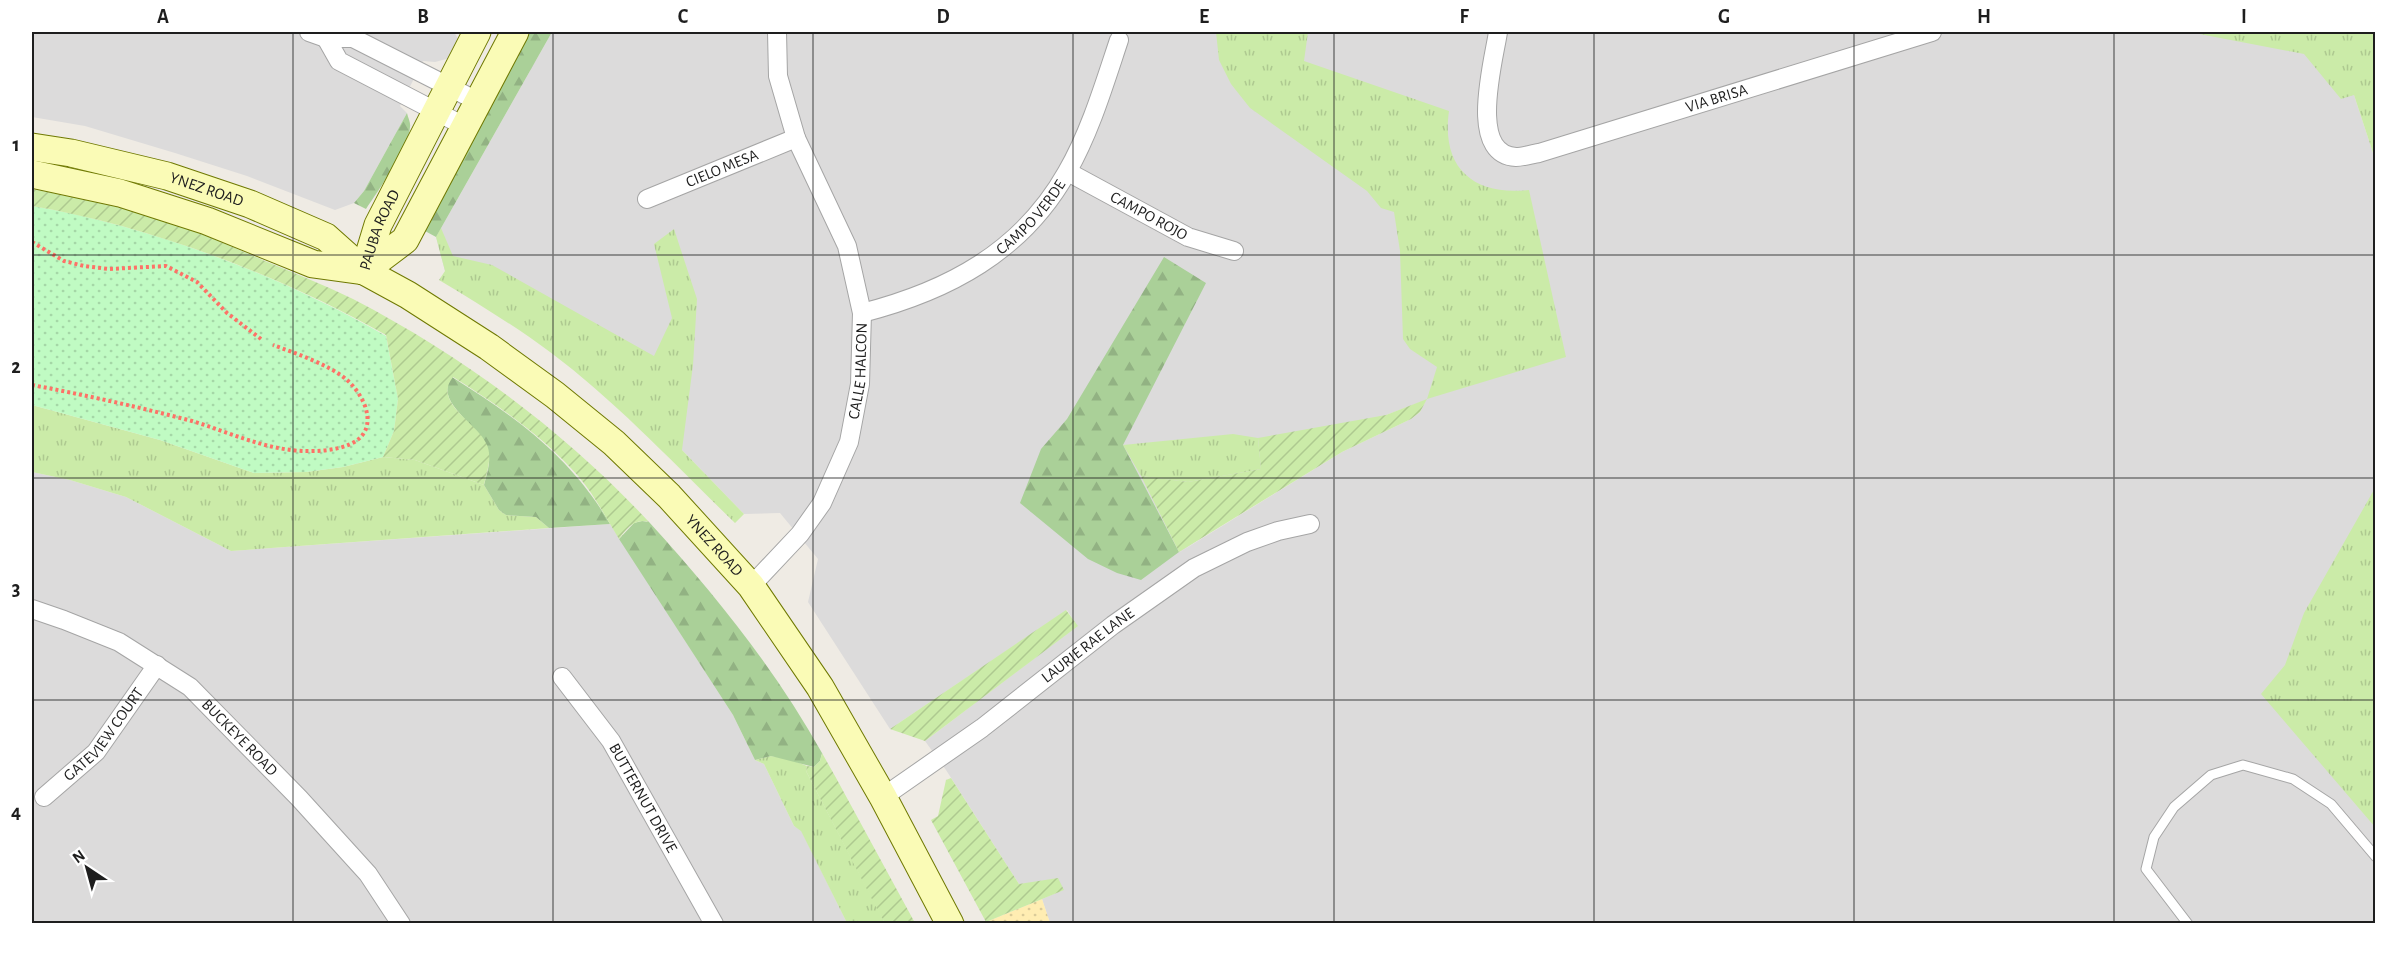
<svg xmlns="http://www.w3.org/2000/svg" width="2407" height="955" font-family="'Alegreya Sans',sans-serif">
<defs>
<pattern id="grass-tufts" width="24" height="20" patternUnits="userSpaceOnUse" patternTransform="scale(1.5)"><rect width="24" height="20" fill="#cbeba8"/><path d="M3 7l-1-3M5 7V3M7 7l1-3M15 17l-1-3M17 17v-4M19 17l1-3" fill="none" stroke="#aec990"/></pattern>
<pattern id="forest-firs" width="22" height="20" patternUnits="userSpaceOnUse" patternTransform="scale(1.5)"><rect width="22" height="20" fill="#aad098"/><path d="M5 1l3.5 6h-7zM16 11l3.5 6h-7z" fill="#92b283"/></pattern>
<pattern id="sand-dots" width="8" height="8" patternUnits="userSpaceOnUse" patternTransform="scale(1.5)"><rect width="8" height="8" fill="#ffedb2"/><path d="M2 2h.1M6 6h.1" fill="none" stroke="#dacb99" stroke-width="1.8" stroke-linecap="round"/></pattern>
<pattern id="park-dots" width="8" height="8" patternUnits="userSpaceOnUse" patternTransform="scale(1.5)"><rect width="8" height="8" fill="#c0fbc3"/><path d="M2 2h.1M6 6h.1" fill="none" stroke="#a5d7a7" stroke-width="1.8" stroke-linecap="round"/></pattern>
<pattern id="garden-furrows" width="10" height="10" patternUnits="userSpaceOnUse" patternTransform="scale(1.5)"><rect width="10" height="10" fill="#cbeba8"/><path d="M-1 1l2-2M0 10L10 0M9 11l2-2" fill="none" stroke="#aec990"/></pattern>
</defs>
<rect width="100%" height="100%" fill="#efebe4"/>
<path fill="#dcdbdb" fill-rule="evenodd" d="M 32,32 L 454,32 L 461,44 L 450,58 L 435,62 L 423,61 L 400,106 L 407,113 L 364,191 L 354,203 L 335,210 L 247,176 L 175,153 L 85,126 L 32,117 Z
M 552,32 L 2323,32 L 2354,95 L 2375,159 L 2375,923 L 1050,923 L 1042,899 L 1063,890 L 1019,884 L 946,770 L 925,741 L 1077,626 L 1067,610 L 890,729 L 808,602 L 818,559 L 780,513 L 744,514 L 682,450 L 445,271 L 436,237 ZM 1426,400 L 1420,412 L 1411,419 L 1342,452 L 1180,552 L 1386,415 Z
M 32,472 L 70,480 L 126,497 L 231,551 L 610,524 L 733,715 L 755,760 L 764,764 L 794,826 L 801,830 L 847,923 L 32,923 Z"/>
<path fill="url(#grass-tufts)" d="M 1216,32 L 1308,32 L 1304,61 L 1449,111 C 1441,168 1473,196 1529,190 L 1566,357 L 1427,399 L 1437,367 L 1410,349 L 1403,339 L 1400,251 L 1394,212 L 1381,208 L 1367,191 L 1250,108 L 1231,84 L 1219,60 Z
M 2189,32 L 2375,32 L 2375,159 L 2354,95 L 2341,99 L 2304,54 Z
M 441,228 L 453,256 L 492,265 L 654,356 L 672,318 L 654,244 L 674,229 L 697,299 L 693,365 L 682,450 L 744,514 L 735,523 C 675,465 618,403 550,352 C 515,326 477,303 439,280 L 445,271 L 436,237 Z
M 32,405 L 160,440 L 254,473 L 306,472 L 343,467 L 383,457 L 415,460 L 484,485 L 499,510 L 506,515 L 536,517 L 549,528 L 231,551 L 126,497 L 70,480 L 32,472 Z
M 1233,434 L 1258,438 L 1261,469 L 1188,482 L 1141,476 L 1123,445 Z
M 2375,488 L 2376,827 L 2375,827 L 2261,694 L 2285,665 L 2304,613 Z
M 771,756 L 789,759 L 807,766 L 806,771 L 885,923 L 847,923 L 801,831 L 794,826 L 764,764 L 755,760 Z"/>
<path fill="url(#forest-firs)" d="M 529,32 L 552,32 L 436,237 L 425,231 Z
M 407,113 C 408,118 411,123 410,127 C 409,147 378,191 366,209 L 354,203 L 364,191 Z
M 1164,257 L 1206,283 L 1123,445 L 1179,552 L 1141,580 L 1117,573 L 1088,559 L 1020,503 L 1041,449 L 1067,419 Z
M 452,377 C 517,418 571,457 610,524 L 549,528 L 536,517 L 506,515 L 499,510 L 484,485 C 486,477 490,465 489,457 C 487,427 431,404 452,377 Z
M 642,521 L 649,522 C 714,593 775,669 822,753 L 820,761 L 814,767 L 771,756 L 755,760 L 733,715 L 619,539 L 634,523 Z"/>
<path fill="url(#sand-dots)" d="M 1042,899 L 1050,923 L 986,922 Z"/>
<path fill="url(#park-dots)" d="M 32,206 C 150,226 282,276 386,336 L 398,399 L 394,431 L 383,457 L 343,467 L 306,472 L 254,473 L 160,440 L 32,405 Z"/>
<path fill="url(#garden-furrows)" d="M 32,189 C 76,198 121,206 164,220 C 199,232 232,247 265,261 C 294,273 324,285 353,299 C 463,356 565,432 649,522 C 635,518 627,528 619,539 C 606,518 595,496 579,477 C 544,437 498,405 453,377 C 432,402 477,423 486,443 C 493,456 487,471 484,485 L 415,460 L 383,457 L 394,431 L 398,399 L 386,335 C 282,276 150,226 32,206 Z
M 1427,399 L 1420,412 L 1411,419 L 1342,452 L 1179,552 L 1141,476 L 1188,482 L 1261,469 L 1258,438 L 1386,415 Z
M 1066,610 L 1078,626 L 925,741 L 890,729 Z
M 822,753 L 835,776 L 915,923 L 885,923 L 878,911 L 806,771 L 807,766 L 814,767 L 820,761 Z
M 951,778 L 1019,884 L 1058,878 L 1064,890 L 986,922 L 931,820 L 938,816 L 946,780 Z"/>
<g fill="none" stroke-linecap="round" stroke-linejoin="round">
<defs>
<path id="lane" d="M 2188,924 L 2146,869 L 2154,837 L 2174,807 L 2211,775 L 2243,765 L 2293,779 L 2331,804 L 2376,857"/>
<g id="street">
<path d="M 309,32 L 326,38 L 353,38 L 477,101"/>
<path id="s1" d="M 1498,32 C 1494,60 1467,155 1516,157 C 1523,157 1532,154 1539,153 L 1932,32"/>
<path d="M 326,38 L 339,61 L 464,126"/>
<path id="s2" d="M 1068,172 L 1188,237 L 1234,251"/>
<path id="s3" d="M 647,199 L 796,138"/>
<path id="s4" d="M 862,313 C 948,291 1022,252 1067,172 C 1090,132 1104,85 1119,40"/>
<path id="s5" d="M 751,586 L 800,534 L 822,503 L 849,442 L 860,384 L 862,313 L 847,246 L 796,138 L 778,76 L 777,32"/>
<path id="s6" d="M 32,609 L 64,620 L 119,642 L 190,687 L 299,798 L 368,874 L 401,924"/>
<path id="s7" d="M 562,677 L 611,741 L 714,924"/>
<path id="s8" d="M 44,797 L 96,752 L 157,665"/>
<path id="s9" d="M 883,797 L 982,728 L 1113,625 L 1194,568 L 1247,542 L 1278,531 L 1310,524"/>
</g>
<g id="secondary">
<path id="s10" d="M 32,147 L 71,153 L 167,176 L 250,204 L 326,237 L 364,271 L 408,295 L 489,347 L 555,395 L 614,443 L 669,496 L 751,586 L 820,687 L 883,797 L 950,924"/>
<path d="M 32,174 L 120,193 L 207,221 L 313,264 L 364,271"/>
<path d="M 364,271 L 405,240 L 515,32"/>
<path id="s11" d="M 364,271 L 378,225 L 477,32"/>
</g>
</defs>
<use href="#lane" stroke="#a5a5a5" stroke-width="11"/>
<use href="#street" stroke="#a5a5a5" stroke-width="20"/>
<use href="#secondary" stroke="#6f7902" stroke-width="29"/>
<path stroke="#fd7267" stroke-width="4" stroke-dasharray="3 3" stroke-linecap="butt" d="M 32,242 L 64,261 L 84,266 L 109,269 L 166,266 L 197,282 L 227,313 L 261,339
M 32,385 C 85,395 139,407 192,421 C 229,432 263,449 302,451 C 332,452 379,447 365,406 C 361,396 355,387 347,380 C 330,365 295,353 273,345"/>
<use href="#lane" stroke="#fff" stroke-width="9"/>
<use href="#street" stroke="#fff" stroke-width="18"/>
<use href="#secondary" stroke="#fafbb6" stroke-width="27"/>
</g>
<path fill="none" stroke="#1e1e1e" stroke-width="1.5" stroke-opacity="0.55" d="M 293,32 L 293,924M 553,32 L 553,924M 813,32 L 813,924M 1073,32 L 1073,924M 1334,32 L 1334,924M 1594,32 L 1594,924M 1854,32 L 1854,924M 2114,32 L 2114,924M 32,255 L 2376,255M 32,478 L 2376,478M 32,700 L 2376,700"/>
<g text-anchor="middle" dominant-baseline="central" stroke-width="5" stroke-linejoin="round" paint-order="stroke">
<g font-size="16" fill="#1e1e1e" stroke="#fff">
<text stroke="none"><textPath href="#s1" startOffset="350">VIA BRISA</textPath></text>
<text stroke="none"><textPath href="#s3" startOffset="81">CIELO MESA</textPath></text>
<text stroke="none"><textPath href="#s10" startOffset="180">YNEZ ROAD</textPath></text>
<text stroke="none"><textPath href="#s4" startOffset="198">CAMPO VERDE</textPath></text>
<text stroke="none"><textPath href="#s2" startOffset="92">CAMPO ROJO</textPath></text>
<text stroke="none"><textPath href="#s11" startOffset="44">PAUBA ROAD</textPath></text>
<text stroke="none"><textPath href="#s5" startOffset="248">CALLE HALCON</textPath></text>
<text stroke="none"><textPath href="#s10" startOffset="807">YNEZ ROAD</textPath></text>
<text stroke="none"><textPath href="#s9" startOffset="255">LAURIE RAE LANE</textPath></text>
<text stroke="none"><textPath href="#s8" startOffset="87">GATEVIEW COURT</textPath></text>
<text stroke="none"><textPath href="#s6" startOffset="248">BUCKEYE ROAD</textPath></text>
<text stroke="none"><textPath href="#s7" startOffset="146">BUTTERNUT DRIVE</textPath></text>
</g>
</g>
<rect width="2407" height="955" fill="none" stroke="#ffffff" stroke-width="66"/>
<g transform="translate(87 868) rotate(324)" stroke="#ffffff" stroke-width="4.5" paint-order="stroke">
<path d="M0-4.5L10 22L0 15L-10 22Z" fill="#1e1e1e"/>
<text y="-9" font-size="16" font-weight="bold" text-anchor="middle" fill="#1e1e1e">N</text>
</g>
<rect x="33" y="33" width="2341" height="889" fill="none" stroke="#1e1e1e" stroke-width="2"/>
<g font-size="20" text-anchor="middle" font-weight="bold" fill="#1e1e1e">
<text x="163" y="23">A</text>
<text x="423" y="23">B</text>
<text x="683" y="23">C</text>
<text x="943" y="23">D</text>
<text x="1204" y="23">E</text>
<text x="1464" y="23">F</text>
<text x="1724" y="23">G</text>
<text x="1984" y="23">H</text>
<text x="2244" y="23">I</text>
<text x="16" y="151">1</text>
<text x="16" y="373">2</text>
<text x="16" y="595">3</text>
<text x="16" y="818">4</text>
</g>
</svg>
